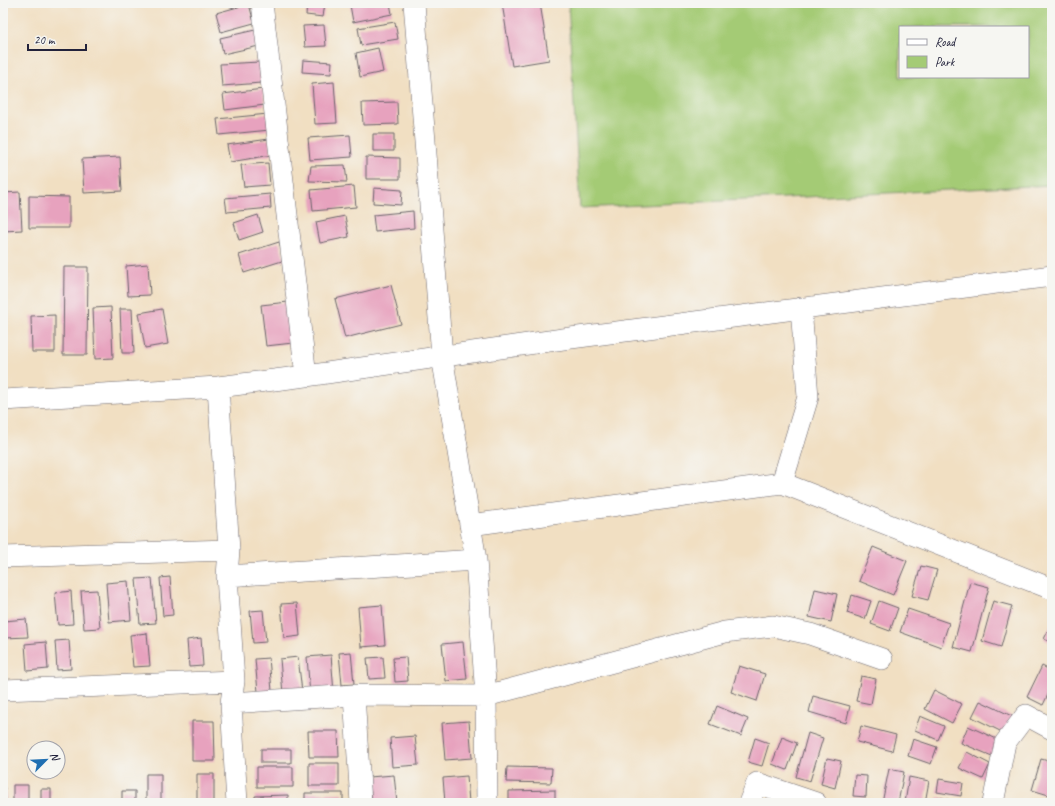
<svg xmlns="http://www.w3.org/2000/svg" width="1055" height="806" font-family="Caveat,sans-serif">
<rect width="100%" height="100%" fill="#f6f6f2"/>
<filter id="ink" filterUnits="userSpaceOnUse"><feTurbulence type="fractalNoise" baseFrequency=".025" numOctaves="2"/><feDisplacementMap in="SourceGraphic" scale="8" xChannelSelector="R" yChannelSelector="G"/><feConvolveMatrix kernelMatrix="1 2 1 2 8 2 1 2 1" color-interpolation-filters="sRGB"/></filter>
<filter id="wash" filterUnits="userSpaceOnUse"><feTurbulence type="fractalNoise" baseFrequency=".012" numOctaves="4" result="noise"/><feDisplacementMap in="SourceGraphic" scale="16" xChannelSelector="R" yChannelSelector="G"/><feGaussianBlur stdDeviation="0.9" result="paint"/><feColorMatrix in="noise" values="0 0 0 0 0 0 0 0 0 0 0 0 0 0 0 0 0 1.4 0 .05"/><feComposite in="paint" operator="in"/></filter>
<g filter="url(#wash)">
<rect width="100%" height="100%" fill="#f1dfc2"/>
<path fill="#a4cb75" stroke="#637658" fill-rule="evenodd" d="M 568,3 L 1052,3 L 1052,185 L 580,208 ZM 900,27 L 1028,27 L 1028,77 L 900,77 Z"/>
<g id="blocks">
<path fill="#e7a2be" d="M 307,3 L 325,3 L 323,17 L 306,15 Z
M 362,3 L 390,3 L 392,14 L 353,22 L 350,5 Z
M 502,3 L 540,3 L 549,60 L 512,66 Z
M 249,4 L 254,23 L 221,32 L 216,13 Z
M 395,22 L 398,39 L 361,45 L 358,28 Z
M 324,25 L 326,46 L 305,47 L 303,26 Z
M 255,30 L 259,46 L 223,54 L 220,38 Z
M 378,48 L 383,72 L 360,77 L 356,53 Z
M 303,60 L 332,62 L 331,74 L 302,72 Z
M 260,62 L 261,83 L 222,86 L 220,64 Z
M 334,82 L 337,123 L 315,124 L 312,84 Z
M 263,89 L 265,105 L 225,110 L 223,94 Z
M 397,102 L 398,124 L 363,125 L 362,103 Z
M 268,114 L 270,130 L 219,135 L 217,119 Z
M 373,134 L 394,134 L 394,151 L 373,151 Z
M 350,135 L 352,157 L 310,160 L 308,138 Z
M 269,139 L 272,155 L 230,162 L 227,145 Z
M 120,157 L 122,191 L 84,193 L 82,159 Z
M 366,157 L 400,158 L 400,179 L 366,179 Z
M 268,163 L 270,185 L 244,187 L 241,165 Z
M 345,165 L 347,182 L 309,181 L 311,166 Z
M 354,186 L 356,207 L 313,211 L 311,190 Z
M 374,188 L 402,190 L 401,205 L 373,203 Z
M 20,192 L 22,230 L 3,231 L 3,193 Z
M 270,194 L 271,208 L 227,212 L 225,198 Z
M 29,196 L 69,197 L 69,228 L 29,228 Z
M 413,211 L 414,228 L 375,232 L 373,215 Z
M 258,215 L 263,232 L 239,240 L 234,223 Z
M 345,216 L 349,237 L 320,243 L 316,222 Z
M 279,242 L 285,260 L 244,273 L 239,255 Z
M 148,264 L 150,295 L 128,296 L 126,266 Z
M 64,267 L 88,267 L 87,355 L 63,355 Z
M 391,285 L 401,324 L 345,338 L 335,299 Z
M 288,302 L 293,343 L 266,346 L 261,305 Z
M 111,307 L 113,358 L 95,359 L 93,308 Z
M 120,309 L 132,309 L 134,353 L 122,353 Z
M 162,309 L 168,344 L 145,348 L 139,313 Z
M 55,315 L 55,352 L 32,352 L 31,316 Z
M 873,547 L 907,561 L 893,595 L 859,581 Z
M 921,566 L 937,570 L 928,600 L 912,596 Z
M 170,577 L 173,615 L 163,616 L 160,578 Z
M 152,578 L 156,623 L 140,624 L 136,579 Z
M 128,581 L 131,620 L 109,622 L 106,583 Z
M 970,582 L 989,587 L 972,652 L 953,647 Z
M 815,589 L 837,594 L 831,622 L 809,617 Z
M 97,590 L 100,628 L 84,629 L 81,591 Z
M 71,591 L 73,624 L 58,625 L 55,593 Z
M 852,595 L 871,601 L 865,619 L 847,613 Z
M 879,601 L 898,608 L 890,631 L 871,624 Z
M 993,601 L 1012,606 L 1001,647 L 982,641 Z
M 297,603 L 300,636 L 284,638 L 281,604 Z
M 382,605 L 385,645 L 361,647 L 358,607 Z
M 908,609 L 949,623 L 941,647 L 900,632 Z
M 263,610 L 266,642 L 253,643 L 250,611 Z
M 26,619 L 28,637 L 5,638 L 4,621 Z
M 1052,623 L 1052,643 L 1044,639 Z
M 147,633 L 150,666 L 133,667 L 130,635 Z
M 201,638 L 203,666 L 189,667 L 187,640 Z
M 69,640 L 71,669 L 57,670 L 55,641 Z
M 46,642 L 48,669 L 27,671 L 25,644 Z
M 463,642 L 467,679 L 446,681 L 442,644 Z
M 351,652 L 354,684 L 342,685 L 339,653 Z
M 331,655 L 334,693 L 310,695 L 307,657 Z
M 298,657 L 302,692 L 283,694 L 280,659 Z
M 383,657 L 385,678 L 369,679 L 367,658 Z
M 406,657 L 408,681 L 395,682 L 393,658 Z
M 269,658 L 272,691 L 258,692 L 255,659 Z
M 739,666 L 765,674 L 757,701 L 731,692 Z
M 1042,666 L 1052,671 L 1052,686 L 1043,705 L 1027,697 Z
M 861,676 L 876,679 L 871,704 L 856,701 Z
M 934,690 L 962,704 L 952,723 L 925,709 Z
M 813,696 L 850,706 L 846,723 L 809,712 Z
M 980,701 L 1014,717 L 1006,734 L 972,717 Z
M 717,706 L 748,719 L 741,736 L 710,724 Z
M 920,716 L 944,726 L 938,740 L 915,730 Z
M 192,721 L 214,721 L 215,761 L 192,761 Z
M 469,721 L 472,758 L 445,760 L 442,723 Z
M 861,726 L 896,735 L 892,751 L 857,742 Z
M 968,726 L 999,740 L 992,756 L 961,743 Z
M 308,731 L 338,731 L 339,757 L 309,757 Z
M 808,733 L 823,738 L 810,781 L 796,777 Z
M 415,736 L 418,765 L 392,767 L 390,738 Z
M 782,737 L 797,743 L 787,770 L 772,764 Z
M 755,738 L 769,743 L 762,766 L 748,762 Z
M 913,739 L 937,747 L 931,764 L 908,756 Z
M 261,749 L 291,749 L 291,763 L 261,763 Z
M 967,752 L 990,764 L 983,779 L 959,768 Z
M 827,758 L 841,761 L 835,788 L 821,784 Z
M 1041,759 L 1052,762 L 1052,796 L 1032,790 Z
M 309,763 L 339,763 L 339,786 L 309,786 Z
M 257,767 L 293,767 L 293,787 L 257,787 Z
M 507,767 L 552,768 L 551,783 L 506,782 Z
M 889,769 L 904,772 L 898,803 L 882,803 Z
M 146,774 L 161,774 L 161,803 L 146,803 Z
M 197,774 L 214,774 L 214,803 L 197,803 Z
M 394,775 L 397,803 L 372,803 L 369,777 Z
M 855,775 L 867,776 L 866,797 L 853,796 Z
M 467,776 L 469,803 L 445,803 L 443,778 Z
M 909,777 L 929,781 L 925,803 L 905,803 Z
M 939,779 L 963,783 L 961,796 L 937,792 Z
M 13,785 L 28,785 L 28,803 L 13,803 Z
M 3,788 L 5,788 L 6,803 L 3,803 Z
M 41,789 L 51,789 L 51,803 L 41,803 Z
M 555,790 L 555,803 L 509,803 L 509,791 Z
M 122,791 L 135,791 L 135,803 L 122,803 Z
M 305,793 L 343,793 L 343,803 L 305,803 Z
M 288,795 L 288,803 L 255,803 L 255,796 Z
M 938,797 L 951,800 L 950,803 L 936,803 Z"/>
</g>
</g>
<g filter="url(#ink)">
<use href="#blocks" fill-opacity="0" stroke="#6a646a" stroke-width="1"/>
<g fill="none" stroke-linecap="round" stroke-linejoin="round">
<defs>
<path id="minor" d="M 262,3 L 306,376
M 414,3 L 442,356 L 476,560 L 486,696 L 487,803
M 3,400 L 218,387 L 306,376 L 563,339 L 1052,276
M 782,483 L 808,397 L 801,308
M 470,525 L 782,483 L 1052,589
M 229,550 L 227,576 L 234,681 L 231,703 L 237,803
M 3,557 L 229,550 L 218,387
M 227,576 L 476,560
M 3,690 L 234,681
M 354,695 L 361,803
M 231,703 L 354,695 L 486,696 L 725,632 L 773,626 L 810,634 L 882,659
M 749,803 L 757,783 L 816,803
M 993,803 L 1005,743 L 1026,715 L 1052,729"/>
</defs>
<use href="#minor" stroke="#6a646a" stroke-width="22"/>
<use href="#minor" stroke="#fff" stroke-width="21"/>
</g>
</g>
<rect width="1055" height="806" fill="none" stroke="#f6f6f2" stroke-width="16"/>
<rect x="899" y="26" width="130" height="52" fill="#f6f6f2" stroke="#a1a1a9"/>
<rect x="907" y="39" width="20" height="6" fill="#ffffff" stroke="#a1a1a9"/>
<text x="935" y="46" font-size="12" fill="#22223b">Road</text>
<rect x="907" y="56" width="20" height="12" fill="#a4cb75" stroke="#a1a1a9"/>
<text x="935" y="66" font-size="12" fill="#22223b">Park</text>
<g transform="translate(46 760) rotate(66)"><circle r="19" fill="#f6f6f2" stroke="#a1a1a9"/>
<path d="M0-3L7 15L0 10L-7 15Z" fill="#1f6fb2"/>
<text y="-6" font-size="11" font-weight="bold" text-anchor="middle" fill="#22223b">N</text>
</g>
<path d="M28 44v6h58v-6" fill="none" stroke="#22223b" stroke-width="2"/>
<text x="34" y="44" font-size="12" fill="#22223b" stroke="#f6f6f2" stroke-width="3" paint-order="stroke">20 m</text>
</svg>
